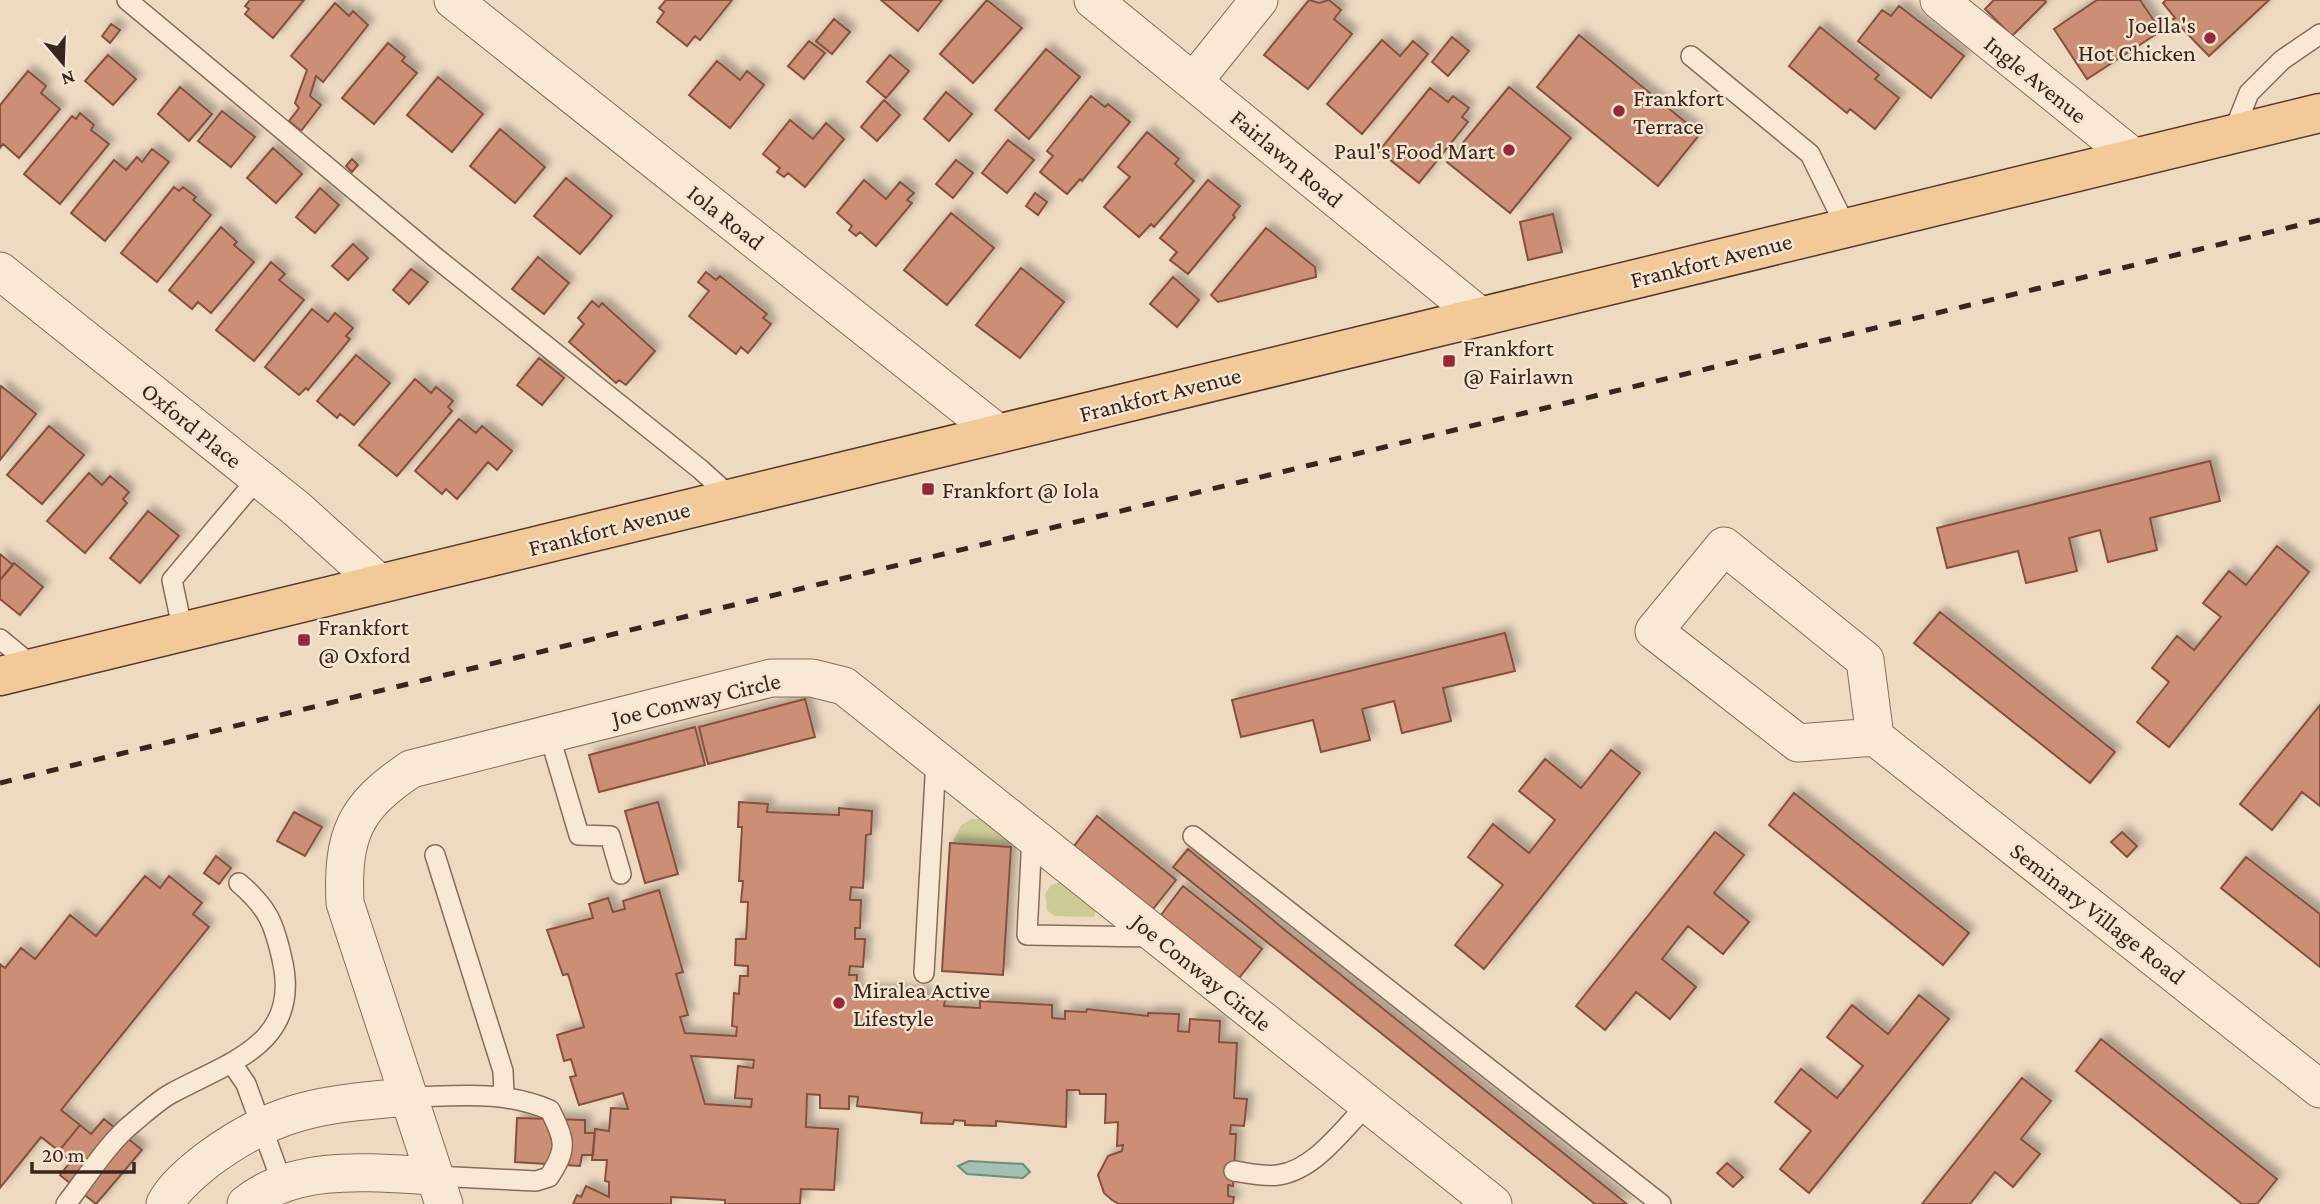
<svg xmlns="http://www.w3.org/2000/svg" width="2320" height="1204" font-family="'Crimson Pro',serif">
<defs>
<filter id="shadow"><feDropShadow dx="6" dy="-6" stdDeviation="3.5" flood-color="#0004"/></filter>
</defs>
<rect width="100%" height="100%" fill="#eedac1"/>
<path fill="#cccb95" d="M 972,819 L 985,819 L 1010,841 L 1011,847 L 952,843 L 961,825 Z
M 1060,882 L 1096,908 L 1094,917 L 1054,916 L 1047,910 L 1045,894 L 1051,885 Z"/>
<path fill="#a4c0b4" stroke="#6b8e80" stroke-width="2" d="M 969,1161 L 1023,1164 L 1030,1172 L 1023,1178 L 967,1174 L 958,1166 Z"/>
<path fill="#cd8e76" stroke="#87503e" stroke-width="2" fill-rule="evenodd" filter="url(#shadow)" d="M 250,0 L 304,0 L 273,38 L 245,14 L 249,9 L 245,6 Z
M 666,0 L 732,0 L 700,40 L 695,36 L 687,46 L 657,22 L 664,12 L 659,8 Z
M 881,0 L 942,0 L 918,31 Z
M 987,0 L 1022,28 L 973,83 L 940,54 Z
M 1309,0 L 1319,3 L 1329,0 L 1341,10 L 1334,19 L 1352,34 L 1308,89 L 1264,55 Z
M 1994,0 L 2044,0 L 2046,2 L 2012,36 L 1985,9 Z
M 2097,0 L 2140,0 L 2161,31 L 2087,79 L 2054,29 Z
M 2166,0 L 2269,0 L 2209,56 L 2173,19 L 2175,18 L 2163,3 Z
M 335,3 L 349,16 L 353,11 L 368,25 L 323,82 L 316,76 L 310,96 L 321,105 L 301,131 L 289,121 L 299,108 L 295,103 L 307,70 L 291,56 Z
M 1899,6 L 1964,56 L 1931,98 L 1858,41 L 1882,10 L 1891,16 Z
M 834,19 L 850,32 L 832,54 L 816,41 Z
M 111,24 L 120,30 L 110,43 L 102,36 Z
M 1820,27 L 1879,75 L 1875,79 L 1899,98 L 1875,129 L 1850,109 L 1847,113 L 1789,66 Z
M 1579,35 L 1700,134 L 1658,186 L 1537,87 Z
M 1452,37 L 1469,51 L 1448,76 L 1432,62 Z
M 1382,40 L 1400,56 L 1413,41 L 1428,54 L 1362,134 L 1327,104 Z
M 809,41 L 825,53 L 804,79 L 788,66 Z
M 388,43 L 405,57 L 402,61 L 417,73 L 374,124 L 342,98 Z
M 1046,49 L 1080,77 L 1029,139 L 995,110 Z
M 108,55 L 136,79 L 113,105 L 85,81 Z
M 890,55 L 909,71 L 886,98 L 867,82 Z
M 717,61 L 740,80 L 747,71 L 764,85 L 730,128 L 689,95 Z
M 28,71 L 46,86 L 41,93 L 60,109 L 19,158 L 3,144 L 0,148 L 0,105 Z
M 438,77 L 483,114 L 452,152 L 407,115 Z
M 180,87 L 212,114 L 189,141 L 158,114 Z
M 1509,87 L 1571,138 L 1510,213 L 1447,162 Z
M 1430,88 L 1448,102 L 1453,96 L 1469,108 L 1462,117 L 1468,122 L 1419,183 L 1379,151 Z
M 946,92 L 972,114 L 949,141 L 924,119 Z
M 1091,96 L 1105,107 L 1108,104 L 1130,122 L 1082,181 L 1080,179 L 1067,194 L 1040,172 L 1053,156 L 1047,151 Z
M 884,100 L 900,115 L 877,141 L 861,127 Z
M 222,111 L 255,137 L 231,167 L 198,141 Z
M 80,113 L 94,125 L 91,130 L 109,144 L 60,204 L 24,174 L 72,116 L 76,119 Z
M 790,120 L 813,139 L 826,123 L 844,139 L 805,187 L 788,173 L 784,177 L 777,172 L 780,168 L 763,154 Z
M 500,129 L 545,167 L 515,203 L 470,166 Z
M 1147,132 L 1179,159 L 1175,164 L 1194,181 L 1154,227 L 1151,224 L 1139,237 L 1104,207 L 1130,177 L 1118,167 Z
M 1008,140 L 1034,160 L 1007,193 L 982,173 Z
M 273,148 L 302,174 L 276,203 L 247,178 Z
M 152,149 L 169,162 L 105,241 L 71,213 L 114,160 L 126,170 L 137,157 L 142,162 Z
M 352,159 L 358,165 L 352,172 L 346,166 Z
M 956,160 L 973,173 L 953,198 L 936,184 Z
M 566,178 L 612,216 L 580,254 L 534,216 Z
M 864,180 L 886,199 L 900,182 L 914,193 L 907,200 L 912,203 L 876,246 L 860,232 L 856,236 L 849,230 L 852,226 L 837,213 Z
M 1208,180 L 1240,206 L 1233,215 L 1235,217 L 1188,274 L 1170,260 L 1177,252 L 1160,238 Z
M 174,187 L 179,191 L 183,187 L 196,197 L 193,200 L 211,215 L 157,282 L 121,253 Z
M 320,188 L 339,205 L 315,233 L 296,217 Z
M 1035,193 L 1047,202 L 1038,215 L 1026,206 Z
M 951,213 L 994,248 L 947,305 L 904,270 Z
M 1553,214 L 1562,252 L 1528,260 L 1520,222 Z
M 221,227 L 237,242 L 234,245 L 254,262 L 211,313 L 198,302 L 192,309 L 169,290 Z
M 1266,228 L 1315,267 L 1316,277 L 1218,302 L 1211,295 Z
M 353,244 L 368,258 L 348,280 L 332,266 Z
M 538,257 L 569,283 L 544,314 L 512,289 Z
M 271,262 L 285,274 L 279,280 L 304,300 L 254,361 L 216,330 Z
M 1021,268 L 1064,302 L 1020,358 L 976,325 Z
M 411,269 L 428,282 L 409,304 L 393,290 Z
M 706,272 L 716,280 L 720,276 L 767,314 L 763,318 L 771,324 L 748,353 L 741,347 L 736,354 L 689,316 L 709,291 L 698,282 Z
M 1173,277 L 1199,300 L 1177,327 L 1150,304 Z
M 592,301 L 599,307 L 602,303 L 655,351 L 626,385 L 619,380 L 616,383 L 569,342 L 584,324 L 578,318 Z
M 312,309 L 328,322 L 335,313 L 353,328 L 346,336 L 350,339 L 308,390 L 306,388 L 299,395 L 265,367 Z
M 356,355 L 390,383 L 354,425 L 340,414 L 337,418 L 317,401 Z
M 539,358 L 564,378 L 542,405 L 517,385 Z
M 415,379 L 431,393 L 436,387 L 453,401 L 448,407 L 452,411 L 397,476 L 359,445 Z
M 1,386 L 36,414 L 0,460 L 0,388 Z
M 459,419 L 476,433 L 482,426 L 512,451 L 497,470 L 488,462 L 457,499 L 446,489 L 442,494 L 415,471 Z
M 49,426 L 84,455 L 42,504 L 7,475 Z
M 2210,461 L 2220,501 L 2150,518 L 2157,550 L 2108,562 L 2100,530 L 2069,538 L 2077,571 L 2026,583 L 2018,551 L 1947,568 L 1937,528 Z
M 89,473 L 102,485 L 110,476 L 129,492 L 123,499 L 127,503 L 85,553 L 47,521 Z
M 148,511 L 179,536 L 140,583 L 110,558 Z
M 2277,546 L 2309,572 L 2169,747 L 2137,722 L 2169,682 L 2152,668 L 2177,636 L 2194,650 L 2221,617 L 2203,603 L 2229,571 L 2246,585 Z
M 0,554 L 13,565 L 0,580 Z
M 14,563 L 43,587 L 20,615 L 0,599 L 0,580 Z
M 1940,612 L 2115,752 L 2090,783 L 1914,643 Z
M 1505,633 L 1515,671 L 1443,688 L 1451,721 L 1402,733 L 1394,701 L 1362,709 L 1370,740 L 1321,752 L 1313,720 L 1241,737 L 1232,700 Z
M 805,699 L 815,737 L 708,764 L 699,727 Z
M 2320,705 L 2320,806 L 2302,792 L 2272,830 L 2240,804 Z
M 695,727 L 705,765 L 599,792 L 589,755 Z
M 1611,750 L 1640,773 L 1484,969 L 1455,945 L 1503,885 L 1468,857 L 1493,824 L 1529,853 L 1555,820 L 1519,791 L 1545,759 L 1581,788 Z
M 1794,793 L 1969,933 L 1943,965 L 1769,825 Z
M 658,802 L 678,874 L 645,883 L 625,811 Z
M 739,802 L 768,804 L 767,812 L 839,815 L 839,808 L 872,811 L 871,834 L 866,835 L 863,888 L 851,887 L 850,900 L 861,900 L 860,928 L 855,928 L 855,939 L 865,939 L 863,967 L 850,966 L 849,975 L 857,975 L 856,993 L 869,994 L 869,990 L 925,993 L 925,999 L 945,1000 L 944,1006 L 980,1008 L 980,1001 L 1052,1005 L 1052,1018 L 1065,1019 L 1065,1011 L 1086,1012 L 1087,1009 L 1148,1016 L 1148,1013 L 1179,1014 L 1178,1031 L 1189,1032 L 1190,1019 L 1220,1021 L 1219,1042 L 1237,1043 L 1234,1098 L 1247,1099 L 1244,1126 L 1231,1125 L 1230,1134 L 1236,1134 L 1233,1186 L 1228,1185 L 1228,1196 L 1234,1197 L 1233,1204 L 1119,1204 L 1112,1200 L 1104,1193 L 1098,1175 L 1108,1156 L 1122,1151 L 1123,1145 L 1117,1146 L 1118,1122 L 1105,1123 L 1106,1094 L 1080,1094 L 1079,1090 L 1067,1090 L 1066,1127 L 996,1121 L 996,1126 L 965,1125 L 965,1121 L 954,1120 L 953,1124 L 921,1123 L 922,1113 L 857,1106 L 858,1097 L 849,1096 L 849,1109 L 820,1108 L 820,1095 L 807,1094 L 806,1127 L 838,1129 L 834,1190 L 801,1189 L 800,1204 L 725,1204 L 725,1200 L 671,1197 L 671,1204 L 573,1204 L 577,1195 L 581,1197 L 586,1186 L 609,1197 L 609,1182 L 605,1181 L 607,1160 L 592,1160 L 595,1129 L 609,1131 L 611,1108 L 628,1109 L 623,1093 L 579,1105 L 570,1077 L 576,1076 L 571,1059 L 564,1061 L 557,1035 L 584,1027 L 568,974 L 563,975 L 547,930 L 593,918 L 589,904 L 608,898 L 613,912 L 625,909 L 623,901 L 659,890 L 683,972 L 676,974 L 688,1015 L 680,1017 L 685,1033 L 736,1036 L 737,1027 L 732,1026 L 734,993 L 739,994 L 740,976 L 748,976 L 748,966 L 735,965 L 736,939 L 746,939 L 748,902 L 741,902 L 743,881 L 739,881 L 742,827 L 738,827 ZM 691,1056 L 754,1060 L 753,1068 L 738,1066 L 735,1098 L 752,1099 L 751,1107 L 705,1104 Z
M 294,812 L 322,827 L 305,856 L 277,841 Z
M 1097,816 L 1176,880 L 1153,909 L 1074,846 Z
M 1715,832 L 1744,855 L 1714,893 L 1749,922 L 1723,954 L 1688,926 L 1662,959 L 1696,987 L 1670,1019 L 1636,992 L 1605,1030 L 1576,1006 Z
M 2122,832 L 2137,846 L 2127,857 L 2111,842 Z
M 950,843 L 1011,847 L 1003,975 L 942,971 Z
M 1188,849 L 1286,931 L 1627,1204 L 1595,1204 L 1173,867 Z
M 216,856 L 231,868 L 219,884 L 204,873 Z
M 2246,857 L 2320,914 L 2320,967 L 2221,888 Z
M 145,876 L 160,888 L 169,876 L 202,903 L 193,914 L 209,927 L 61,1110 L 80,1125 L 59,1151 L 41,1137 L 0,1188 L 0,964 L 5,968 L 21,948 L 35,959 L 70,915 L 96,936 Z
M 1183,886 L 1262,949 L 1239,978 L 1161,915 Z
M 1919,995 L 1949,1019 L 1809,1193 L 1780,1169 L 1811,1131 L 1775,1102 L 1801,1069 L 1837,1098 L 1863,1066 L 1827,1037 L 1852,1005 L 1888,1034 Z
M 2101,1039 L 2277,1179 L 2257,1204 L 2242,1204 L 2076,1071 Z
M 2022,1078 L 2051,1101 L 2021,1139 L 2040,1154 L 2013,1187 L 1995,1172 L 1970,1204 L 1922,1204 Z
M 517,1118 L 585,1120 L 585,1133 L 595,1133 L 593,1155 L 582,1155 L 580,1166 L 515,1162 Z
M 104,1119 L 142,1150 L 96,1204 L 60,1175 L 71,1161 L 59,1151 L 80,1125 L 91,1134 Z
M 1727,1163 L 1743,1177 L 1733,1187 L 1717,1173 Z"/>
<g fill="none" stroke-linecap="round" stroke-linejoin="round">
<defs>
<path id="lane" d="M 127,0 L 435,257 L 700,469 L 732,498
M 1691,56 L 1810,154 L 1846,227
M 2233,133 L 2249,93 L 2282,60 L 2320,34
M 183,632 L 172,580 L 258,478
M 0,639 L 35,668
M 549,734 L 579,835 L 610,836 L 621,874
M 1032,836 L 1027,935 L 1154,937
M 1193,836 L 1661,1204
M 435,855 L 503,1071 L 504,1095
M 924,973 L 936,760
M 233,1065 L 246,1084 L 283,1185
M 409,1097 C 459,1096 503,1090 550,1110 C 565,1141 568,1148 549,1177 L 536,1181 L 435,1176
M 1234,1171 C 1248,1173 1264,1177 1278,1175 C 1315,1170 1343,1129 1368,1104
M 66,1204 C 86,1179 109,1141 134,1122 C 146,1112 159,1100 172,1093 C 229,1062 302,1044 282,959 C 274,923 268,908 239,883"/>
<path id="street" d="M 453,0 L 999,434
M 1093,0 L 1480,316
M 1939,0 L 2133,157
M 1194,81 L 1259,0
M 0,271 L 297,509 L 380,584
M 1875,737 L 1865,660 L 1724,546 L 1654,631 L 1798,743 L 1875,737 L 2320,1089
M 165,1204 C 173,1188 191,1173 206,1161 C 276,1108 324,1104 409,1097
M 246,1204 C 297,1163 374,1173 435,1176
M 444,1204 L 345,903 C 342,835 354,807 411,769 L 771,678 L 812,678 L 844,686 L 1493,1204"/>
<path id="primary" d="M 0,676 L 2320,113"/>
</defs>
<use href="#lane" stroke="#876b58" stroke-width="22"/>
<use href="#street" stroke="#876b58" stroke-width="39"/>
<use href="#primary" stroke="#553a2d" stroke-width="41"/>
<use href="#lane" stroke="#f9e9d4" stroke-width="19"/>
<use href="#street" stroke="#f9e9d4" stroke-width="37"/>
<use href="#primary" stroke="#f2c998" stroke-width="38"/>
<path stroke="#37261d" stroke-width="5" stroke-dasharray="12 12" stroke-linecap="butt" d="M 0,783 L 2320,220"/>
</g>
<g fill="#972839" stroke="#f5e5d0" stroke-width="2.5">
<circle cx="2210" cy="38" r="7"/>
<circle cx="1619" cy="111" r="7"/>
<circle cx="1509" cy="150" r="7"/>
<rect x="1442" y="354" width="14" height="14" rx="3.5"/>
<rect x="921" y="482" width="14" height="14" rx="3.5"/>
<rect x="297" y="633" width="14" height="14" rx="3.5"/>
<circle cx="839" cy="1003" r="7"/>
</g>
<g text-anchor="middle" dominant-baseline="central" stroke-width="5" stroke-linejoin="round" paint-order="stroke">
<g font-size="24" fill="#37261d" stroke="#f5e5d0" text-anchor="start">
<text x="2196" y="24" text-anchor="end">Joella's<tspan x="2196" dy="28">Hot Chicken</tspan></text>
<text x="1633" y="97">Frankfort<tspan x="1633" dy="28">Terrace</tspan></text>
<text x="1495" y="150" text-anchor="end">Paul's Food Mart</text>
<text x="1463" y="347">Frankfort<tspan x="1463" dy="28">@ Fairlawn</tspan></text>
<text x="942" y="489">Frankfort @ Iola</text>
<text x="318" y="626">Frankfort<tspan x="318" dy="28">@ Oxford</tspan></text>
<text x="853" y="989">Miralea Active<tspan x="853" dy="28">Lifestyle</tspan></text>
</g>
<g font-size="24" fill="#37261d" stroke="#f5e5d0">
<text transform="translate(2036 79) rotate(39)">Ingle Avenue</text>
<text transform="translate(1287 158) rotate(40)">Fairlawn Road</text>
<text transform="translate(726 217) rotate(38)">Iola Road</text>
<text transform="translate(1711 260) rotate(-14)">Frankfort Avenue</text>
<text transform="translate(1160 394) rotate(-14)">Frankfort Avenue</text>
<text transform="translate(192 425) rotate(39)">Oxford Place</text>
<text transform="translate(609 528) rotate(-14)">Frankfort Avenue</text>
<text transform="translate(696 699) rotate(-13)">Joe Conway Circle</text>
<text transform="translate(2098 913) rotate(38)">Seminary Village Road</text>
<text transform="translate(1202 972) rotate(39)">Joe Conway Circle</text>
</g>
</g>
<g transform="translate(63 63) rotate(161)" stroke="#f5e5d0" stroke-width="5" paint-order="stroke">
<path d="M0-5L12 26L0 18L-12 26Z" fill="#37261d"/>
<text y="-10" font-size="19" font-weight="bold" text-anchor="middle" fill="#37261d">N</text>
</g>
<path d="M32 1162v10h102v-10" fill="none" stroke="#37261d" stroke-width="3.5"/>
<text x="42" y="1162" font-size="21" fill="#37261d" stroke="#f5e5d0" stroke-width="5" paint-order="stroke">20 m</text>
</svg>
